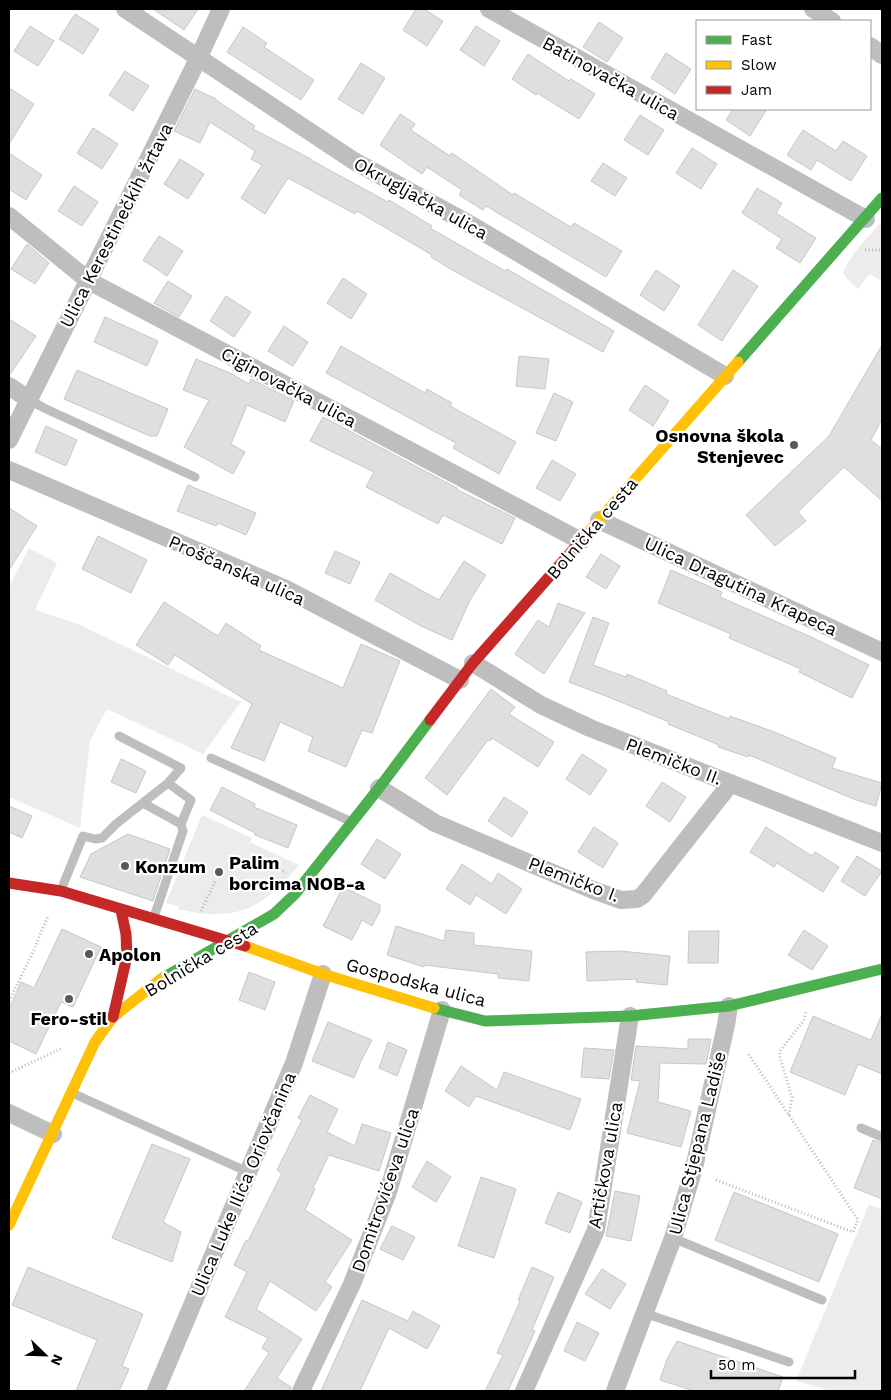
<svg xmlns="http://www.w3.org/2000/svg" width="891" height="1400" font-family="'Work Sans',sans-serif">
<rect width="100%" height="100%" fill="#fff"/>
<path fill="#ececec" d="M 882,221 L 882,281 L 869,274 L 858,289 L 847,279 L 843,273 C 850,253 869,237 882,221 Z
M 29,548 L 57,563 L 35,610 L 78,624 L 241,702 L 203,754 L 107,709 L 90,741 L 80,828 L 9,797 L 9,587 Z
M 202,815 L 252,838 L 250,842 L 299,865 C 263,909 235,923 178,909 L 179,906 L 166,903 Z
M 869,1204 L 882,1210 L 882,1391 L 831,1391 L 796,1381 Z"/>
<path fill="#dfdfdf" stroke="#c7c7c7" d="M 153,9 L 198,9 L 184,30 Z
M 416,9 L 424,9 L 443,21 L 427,46 L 403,30 Z
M 75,14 L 99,29 L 83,54 L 59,39 Z
M 599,22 L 623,38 L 607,62 L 583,47 Z
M 30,26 L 54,41 L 38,66 L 14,51 Z
M 476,26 L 500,41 L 484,66 L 460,50 Z
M 243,27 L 267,43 L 264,47 L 314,80 L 301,100 L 227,52 Z
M 666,53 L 691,69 L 675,94 L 651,78 Z
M 528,54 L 569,81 L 571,79 L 595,94 L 579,119 L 537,93 L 536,95 L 512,79 Z
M 361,63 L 385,78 L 363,114 L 338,99 Z
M 125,71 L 149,86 L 133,111 L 109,95 Z
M 9,88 L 34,104 L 9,144 Z
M 195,89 L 216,99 L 216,100 L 255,126 L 253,129 L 311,159 L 311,160 L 388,202 L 389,200 L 432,226 L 430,228 L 505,271 L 507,269 L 614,331 L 603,352 L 454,271 L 431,257 L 432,255 L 357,211 L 355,214 L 288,178 L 265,214 L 241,198 L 262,165 L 251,159 L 255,151 L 210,122 L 200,143 L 174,131 Z
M 733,109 L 767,109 L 750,136 L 726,120 Z
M 400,114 L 415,124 L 411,130 L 450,156 L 452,153 L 513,195 L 514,193 L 571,227 L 574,223 L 622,251 L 606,277 L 486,206 L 483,210 L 459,195 L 462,190 L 427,167 L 422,174 L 380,145 Z
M 640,115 L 664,130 L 648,155 L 624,140 Z
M 93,128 L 118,144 L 102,169 L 77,153 Z
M 803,130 L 836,151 L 843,141 L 867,156 L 851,181 L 817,160 L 811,170 L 787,155 Z
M 692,148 L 717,164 L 701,189 L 676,173 Z
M 9,153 L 42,175 L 26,200 L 9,189 Z
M 180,159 L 204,174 L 188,199 L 164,184 Z
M 603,163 L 627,178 L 615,196 L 591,181 Z
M 74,186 L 98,202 L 82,226 L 58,211 Z
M 757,188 L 782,203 L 776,213 L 816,238 L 800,263 L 776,248 L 782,239 L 742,213 Z
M 159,236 L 183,251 L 167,276 L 143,260 Z
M 27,244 L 49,263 L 35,284 L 11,269 Z
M 656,270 L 680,286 L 664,311 L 640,295 Z
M 733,270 L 758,286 L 722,341 L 698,325 Z
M 343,278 L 367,294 L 351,319 L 327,303 Z
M 168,281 L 192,296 L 179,317 L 154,303 Z
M 226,296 L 251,312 L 234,337 L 210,321 Z
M 105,317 L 158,341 L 147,366 L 94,342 Z
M 9,319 L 36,336 L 9,376 Z
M 284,326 L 308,342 L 293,366 L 268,351 Z
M 882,345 L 882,419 L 871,440 L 882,449 L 882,501 L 844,467 L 798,512 L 806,521 L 775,546 L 746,515 L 829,436 Z
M 341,346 L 425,393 L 427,389 L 452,403 L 450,406 L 516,442 L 499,474 L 453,448 L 456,443 L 326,373 Z
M 519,356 L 549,359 L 545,389 L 516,386 Z
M 196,359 L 230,373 L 249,384 L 251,379 L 294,401 L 285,422 L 247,405 L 231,444 L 245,452 L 233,474 L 184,447 L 209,400 L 183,390 Z
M 77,370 L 168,409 L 157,436 L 150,436 L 64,399 Z
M 645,385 L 669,401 L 653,426 L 629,410 Z
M 554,393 L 573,402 L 556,441 L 536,433 Z
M 323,417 L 457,488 L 456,489 L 515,518 L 502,544 L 443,515 L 438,524 L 366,487 L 374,472 L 310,441 Z
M 46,426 L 77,440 L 66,466 L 35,452 Z
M 552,460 L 576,474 L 560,501 L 536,488 Z
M 188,485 L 256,513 L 246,535 L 218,523 L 216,526 L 177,511 Z
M 9,508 L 37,526 L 9,570 Z
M 98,536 L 147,560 L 131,593 L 82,569 Z
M 335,551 L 360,562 L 350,584 L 325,573 Z
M 601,554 L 620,566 L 606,589 L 586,577 Z
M 464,561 L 486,575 L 470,600 L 452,640 L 421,626 L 375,600 L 390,573 L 439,600 Z
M 671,570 L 722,592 L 720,597 L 809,636 L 869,665 L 852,698 L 799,672 L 801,669 L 729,638 L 731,634 L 658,603 Z
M 164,602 L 218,636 L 226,623 L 261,646 L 259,650 L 343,688 L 361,644 L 400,661 L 372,733 L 362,730 L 346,767 L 308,751 L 313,737 L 280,722 L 264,761 L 231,748 L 252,704 L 175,655 L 168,665 L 136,645 Z
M 558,603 L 585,613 L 544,674 L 515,654 L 538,620 L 549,627 Z
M 593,617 L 609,623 L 593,665 L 626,677 L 627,674 L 667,691 L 666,694 L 729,719 L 730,716 L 777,733 L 836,758 L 832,768 L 882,783 L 876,806 L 856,800 L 749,755 L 748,757 L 718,747 L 719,745 L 668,724 L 669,722 L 606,696 L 569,682 Z
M 491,689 L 515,707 L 509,714 L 554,742 L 538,767 L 492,738 L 490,741 L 488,740 L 447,795 L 425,778 Z
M 582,754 L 607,770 L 590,795 L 566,779 Z
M 121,759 L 146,771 L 136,793 L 111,782 Z
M 662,782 L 686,797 L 670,822 L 646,806 Z
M 222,787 L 255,804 L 254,807 L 297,825 L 288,848 L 255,835 L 255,833 L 210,810 Z
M 504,797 L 528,812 L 512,837 L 488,821 Z
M 9,806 L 32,816 L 22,838 L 9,832 Z
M 594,827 L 618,843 L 603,868 L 578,852 Z
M 766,827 L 812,856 L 815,852 L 839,867 L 823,892 L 777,863 L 774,867 L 750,852 Z
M 128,834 L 170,849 L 153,901 L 80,877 L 91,854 Z
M 377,839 L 401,854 L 385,879 L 361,864 Z
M 857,856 L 882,871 L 865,896 L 841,881 Z
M 462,864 L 492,884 L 498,873 L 522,889 L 506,914 L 476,895 L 470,905 L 446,889 Z
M 343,887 L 380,905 L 380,911 L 372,926 L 362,920 L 352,940 L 323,926 Z
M 396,926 L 444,941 L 446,930 L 474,933 L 474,945 L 532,951 L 529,981 L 498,978 L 498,974 L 424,965 L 424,967 L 387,955 Z
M 62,929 L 101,947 L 73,1007 L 61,1002 L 36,1054 L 9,1041 L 9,1009 L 21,982 L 34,988 Z
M 804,930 L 828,946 L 812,970 L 788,955 Z
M 689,931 L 719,931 L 718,963 L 688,963 Z
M 620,951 L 670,956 L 667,985 L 636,982 L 637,979 L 587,981 L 586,952 Z
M 249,972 L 275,982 L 265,1010 L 239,1000 Z
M 882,1014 L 882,1074 L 858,1064 L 845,1095 L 790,1072 L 813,1016 L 871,1040 Z
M 328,1022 L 372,1040 L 361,1061 L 354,1078 L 312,1061 Z
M 688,1039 L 711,1039 L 706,1064 L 660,1063 L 658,1102 L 691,1111 L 681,1147 L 627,1133 L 640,1081 L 631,1080 L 636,1046 L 688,1049 Z
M 388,1042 L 407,1050 L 397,1076 L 379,1068 Z
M 584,1048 L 614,1050 L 609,1079 L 581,1077 Z
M 461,1066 L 497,1090 L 504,1072 L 581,1099 L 570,1130 L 476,1096 L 469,1107 L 445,1091 Z
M 310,1095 L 338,1109 L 327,1132 L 355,1146 L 362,1124 L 391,1133 L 379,1171 L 329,1155 L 313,1188 L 315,1189 L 305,1210 L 352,1240 L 325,1282 L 332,1287 L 316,1311 L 270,1281 L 256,1309 L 302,1339 L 277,1378 L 291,1387 L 290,1391 L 244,1391 L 269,1353 L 262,1348 L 268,1338 L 225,1317 L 247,1272 L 234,1265 L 246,1240 L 248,1241 L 282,1173 L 277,1170 L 302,1120 L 298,1118 Z
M 873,1140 L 882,1143 L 882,1199 L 854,1188 Z
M 152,1144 L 190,1159 L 163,1222 L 181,1232 L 172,1262 L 112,1238 Z
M 427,1161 L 451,1177 L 436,1202 L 412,1187 Z
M 481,1177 L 516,1189 L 494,1258 L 458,1246 Z
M 615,1191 L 640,1196 L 631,1241 L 606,1236 Z
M 558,1192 L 582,1202 L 570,1233 L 545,1223 Z
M 734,1192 L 838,1234 L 819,1282 L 715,1240 Z
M 392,1226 L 415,1237 L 403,1260 L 380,1249 Z
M 28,1267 L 143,1314 L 122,1366 L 129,1369 L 119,1391 L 76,1391 L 97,1340 L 12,1305 Z
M 532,1267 L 554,1277 L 532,1330 L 535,1331 L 508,1391 L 485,1391 L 503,1355 L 497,1353 L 520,1301 L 518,1300 Z
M 602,1269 L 626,1284 L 610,1309 L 585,1294 Z
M 362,1300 L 408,1321 L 413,1311 L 440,1326 L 427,1349 L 389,1328 L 360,1391 L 321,1391 Z
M 577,1322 L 599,1333 L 585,1361 L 564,1351 Z
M 677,1341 L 783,1377 L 778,1391 L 694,1391 L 660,1380 L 667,1359 Z"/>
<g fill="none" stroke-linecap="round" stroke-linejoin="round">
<path stroke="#b9b9b9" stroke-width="3" stroke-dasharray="1 2.5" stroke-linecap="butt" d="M 865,250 L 882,250
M 268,861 L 286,873
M 201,911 L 216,880
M 9,1001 L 33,952 L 48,916
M 9,1073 L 63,1048
M 789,1115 L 792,1097 L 780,1058 L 780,1051 L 804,1020 L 806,1012
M 716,1180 L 853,1232 L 858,1220 L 748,1053"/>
<path stroke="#bebebe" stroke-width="9" d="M 28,399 L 44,408 L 195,477
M 211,758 L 350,821
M 143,803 L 181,824
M 61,890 L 83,836 L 95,839 L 102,838 L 116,824 L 168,783 L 181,768 L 119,736
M 154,917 L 183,831 L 181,824 L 191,800 L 168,783
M 72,1093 L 248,1172
M 861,1128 L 882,1137
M 673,1238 L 822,1300
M 644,1313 L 789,1362"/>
<path stroke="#bebebe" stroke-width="18" d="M 125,9 L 354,161 L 473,226 L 725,376
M 489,9 L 866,219
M 813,9 L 832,21
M 870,46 L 882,55
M 9,216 L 89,281 L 581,541
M 9,386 L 28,399
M 9,440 L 198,59 L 221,9
M 9,470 L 286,589 L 460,680
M 599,520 L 882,652
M 473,663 L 541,705 L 590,728 L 882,843
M 379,788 L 435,823 L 593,890 L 621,900 L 637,899 L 643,895 L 731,783
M 9,1113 L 53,1134
M 156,1391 L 294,1063 L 323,974
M 301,1391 L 352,1284 L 388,1192 L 442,1010
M 524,1391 L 596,1230 L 630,1016
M 615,1391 L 673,1238 L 694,1168 L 726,1025 L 729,1006"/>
<path stroke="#4caf50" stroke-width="11" d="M 738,362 L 882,198
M 161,979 L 274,914 L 295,894 L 379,788 L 430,720
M 434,1008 L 485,1021 L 630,1016 L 729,1006 L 882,969"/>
<path stroke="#ffc107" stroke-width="11" d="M 587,534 L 738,362
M 245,946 L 323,974 L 434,1008
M 9,1225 L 95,1042 L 113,1017 L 161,979"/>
<path stroke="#c62828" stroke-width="11" d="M 430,720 L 473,663 L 587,534
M 9,883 L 61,891 L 245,946
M 113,1017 L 127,956 L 126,934 L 121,910"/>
</g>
<g fill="#595959" stroke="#fff" stroke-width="2">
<circle cx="794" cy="445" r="5"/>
<circle cx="125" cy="866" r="5"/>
<circle cx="219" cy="872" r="5"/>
<circle cx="89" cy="954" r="5"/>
<circle cx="69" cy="999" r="5"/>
</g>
<g text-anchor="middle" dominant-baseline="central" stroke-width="4.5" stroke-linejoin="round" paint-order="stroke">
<g font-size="18" fill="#000" stroke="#fff">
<text transform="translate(611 78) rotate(29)">Batinovačka ulica</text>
<text transform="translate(421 198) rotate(29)">Okrugljačka ulica</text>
<text transform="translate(116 225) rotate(-63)">Ulica Kerestinečkih žrtava</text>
<text transform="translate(289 387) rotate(28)">Ciginovačka ulica</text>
<text transform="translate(592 528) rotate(-49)">Bolnička cesta</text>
<text transform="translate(237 570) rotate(24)">Proščanska ulica</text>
<text transform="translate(741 586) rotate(25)">Ulica Dragutina Krapeca</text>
<text transform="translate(674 761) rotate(21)">Plemičko II.</text>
<text transform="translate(574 879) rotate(21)">Plemičko I.</text>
<text transform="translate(201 959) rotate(-31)">Bolnička cesta</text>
<text transform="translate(416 982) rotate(15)">Gospodska ulica</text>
<text transform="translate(697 1143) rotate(-76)">Ulica Stjepana Ladiše</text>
<text transform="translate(605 1165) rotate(-80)">Artičkova ulica</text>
<text transform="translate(243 1184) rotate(-67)">Ulica Luke Ilića Oriovčanina</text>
<text transform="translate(385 1190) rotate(-71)">Domitrovićeva ulica</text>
</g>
<g font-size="18" font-weight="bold" fill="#000" stroke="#fff" text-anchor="start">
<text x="784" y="435" text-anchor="end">Osnovna škola<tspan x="784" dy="21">Stenjevec</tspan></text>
<text x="229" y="862">Palim<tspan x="229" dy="21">borcima NOB-a</tspan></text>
<text x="135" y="866">Konzum</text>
<text x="99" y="954">Apolon</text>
<text x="69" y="1018" text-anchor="middle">Fero-stil</text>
</g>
</g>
<rect width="891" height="1400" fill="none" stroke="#000000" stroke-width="20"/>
<rect x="696" y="20" width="175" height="90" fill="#ffffff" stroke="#999999"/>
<rect x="706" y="36" width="25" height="8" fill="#4caf50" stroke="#999999"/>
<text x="741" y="45" font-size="15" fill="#000000">Fast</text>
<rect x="706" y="61" width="25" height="8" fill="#ffc107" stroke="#999999"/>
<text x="741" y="70" font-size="15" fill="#000000">Slow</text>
<rect x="706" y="86" width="25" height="8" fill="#c62828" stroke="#999999"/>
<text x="741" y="95" font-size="15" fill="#000000">Jam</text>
<g transform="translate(45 1355) rotate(113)" stroke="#ffffff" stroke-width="4" paint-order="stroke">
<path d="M0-4L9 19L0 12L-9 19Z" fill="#000000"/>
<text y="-8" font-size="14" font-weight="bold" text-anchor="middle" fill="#000000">N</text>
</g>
<path d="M711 1370v8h144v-8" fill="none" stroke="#000000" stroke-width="2.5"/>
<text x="718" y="1370" font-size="15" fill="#000000" stroke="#ffffff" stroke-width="4" paint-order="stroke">50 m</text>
</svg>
